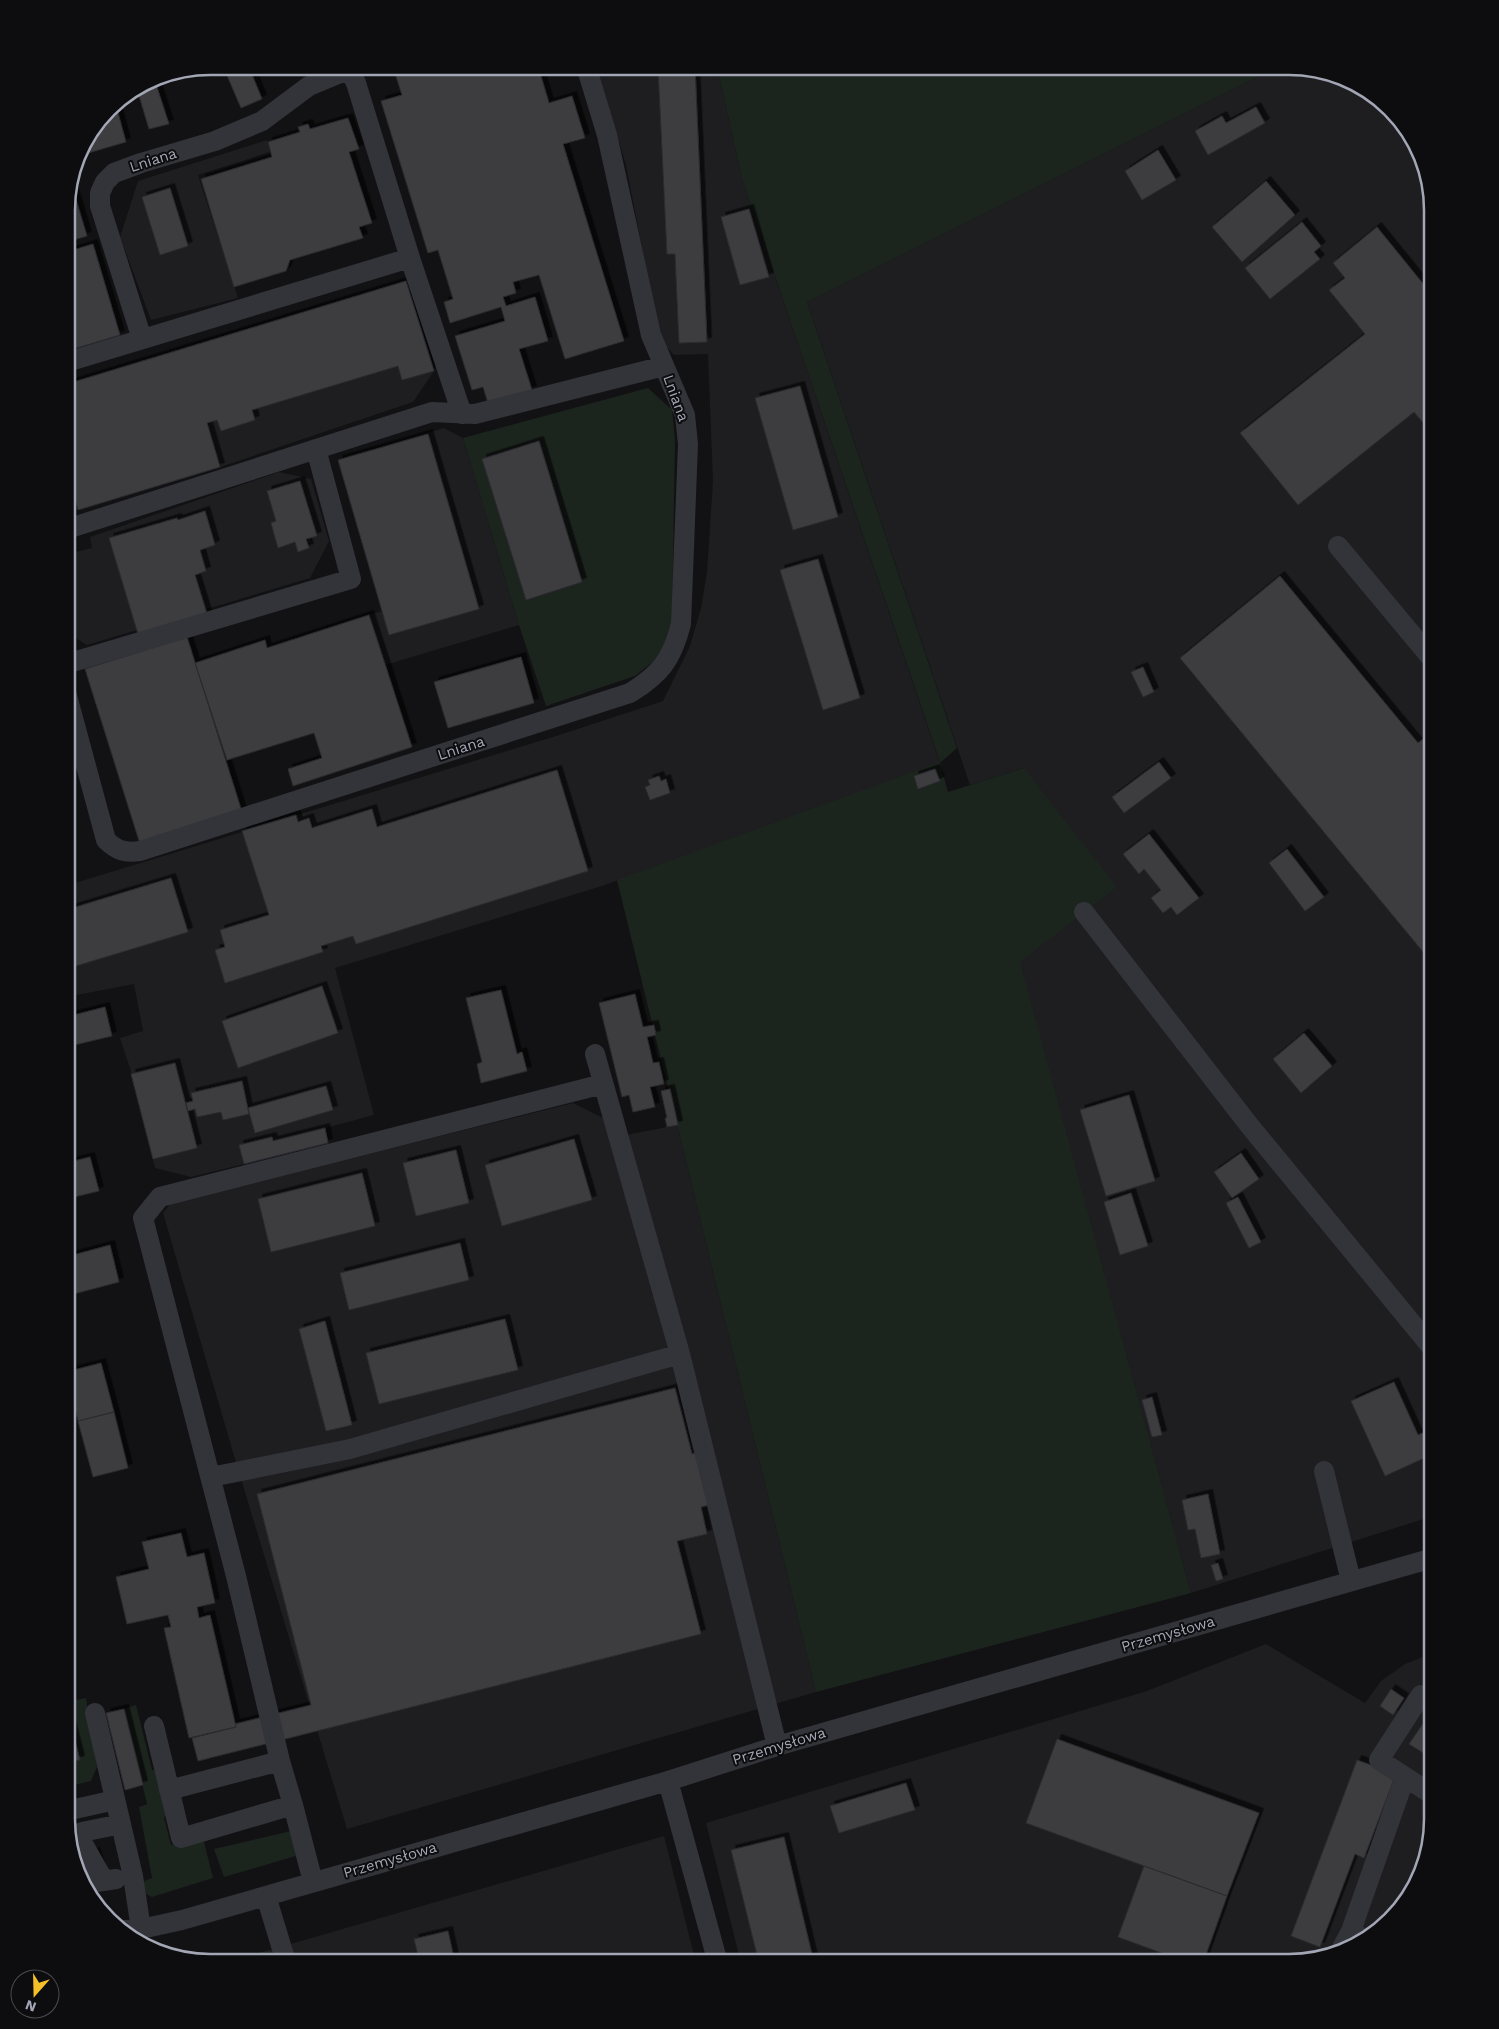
<svg xmlns="http://www.w3.org/2000/svg" width="1499" height="2029" font-family="'Work Sans',sans-serif">
<defs>
<filter id="shadow"><feDropShadow dx="4.5" dy="-4.5" stdDeviation="0" flood-color="#0009"/></filter>
</defs>
<rect width="100%" height="100%" fill="#121214"/>
<path fill="#1e1e21" d="M 596,66 L 717,66 L 742,179 L 940,763 L 602,886 L 335,968 L 374,1115 L 325,1128 L 329,1143 L 244,1164 L 191,1177 L 155,1168 L 130,1068 L 120,1038 L 143,1031 L 134,984 L 66,997 L 66,857 L 75,883 L 556,736 L 663,701 L 690,646 L 701,608 L 707,572 L 713,481 L 708,354 L 674,355 L 660,340 L 626,165 Z
M 1277,67 L 1298,67 L 1361,86 L 1413,138 L 1433,210 L 1433,1516 L 1191,1593 L 1019,961 L 1024,768 L 970,785 L 807,302 Z
M 267,140 L 270,152 L 198,175 L 238,298 L 151,320 L 120,237 L 138,181 Z
M 406,281 L 434,371 L 413,402 L 220,467 L 67,513 L 67,384 Z
M 444,428 L 463,438 L 519,625 L 385,665 L 369,615 L 382,611 L 338,460 Z
M 279,472 L 311,479 L 329,541 L 310,578 L 87,645 L 67,633 L 67,554 L 92,548 L 90,537 Z
M 573,1103 L 605,1119 L 611,1138 L 677,1125 L 816,1692 L 347,1829 L 235,1459 L 163,1213 L 171,1203 Z
M 1266,1644 L 1365,1703 L 1381,1681 L 1405,1664 L 1433,1653 L 1433,1819 L 1413,1891 L 1361,1943 L 1289,1963 L 741,1963 L 706,1823 L 1147,1691 Z
M 664,1836 L 696,1963 L 274,1962 L 270,1950 Z"/>
<path fill="#1c241e" d="M 717,66 L 1277,67 L 807,302 L 957,748 L 940,763 L 948,792 L 1024,768 L 1117,887 L 1020,962 L 1191,1593 L 816,1692 L 617,880 L 940,762 L 742,179 Z
M 648,388 L 672,410 L 675,439 L 672,628 L 663,654 L 635,676 L 546,706 L 519,625 L 463,438 Z
M 86,1698 L 97,1767 L 91,1781 L 66,1787 L 66,1702 Z
M 136,1705 L 152,1770 L 170,1772 L 175,1798 L 164,1818 L 171,1845 L 203,1838 L 213,1878 L 152,1897 L 146,1894 L 142,1882 L 152,1878 L 139,1807 L 147,1804 L 124,1709 Z
M 291,1831 L 296,1856 L 224,1877 L 214,1849 Z
M 270,1950 L 274,1962 L 224,1962 Z"/>
<path fill="#3c3c41" stroke="#2c2c30" filter="url(#shadow)" d="M 223,66 L 264,66 L 251,72 L 262,99 L 241,108 Z
M 408,66 L 538,66 L 549,103 L 572,96 L 585,138 L 563,144 L 624,341 L 565,359 L 539,275 L 513,282 L 516,293 L 503,297 L 506,306 L 535,297 L 548,341 L 519,349 L 532,390 L 488,403 L 483,387 L 472,390 L 455,336 L 505,321 L 501,307 L 450,323 L 444,302 L 453,299 L 438,250 L 428,253 L 381,101 L 402,95 L 394,70 Z
M 658,66 L 695,66 L 707,342 L 679,343 L 675,254 L 667,254 Z
M 154,78 L 169,124 L 149,129 L 137,89 Z
M 115,102 L 126,142 L 78,156 L 81,146 Z
M 1256,107 L 1265,123 L 1208,155 L 1195,131 L 1222,116 L 1226,123 Z
M 348,118 L 359,149 L 349,152 L 372,223 L 359,227 L 363,238 L 290,260 L 286,271 L 234,287 L 201,179 L 272,157 L 268,142 L 300,132 L 298,127 L 308,124 L 310,129 Z
M 1158,150 L 1176,180 L 1142,200 L 1125,171 Z
M 1266,181 L 1295,215 L 1242,262 L 1212,227 Z
M 71,183 L 87,236 L 67,242 L 67,200 Z
M 170,188 L 188,246 L 160,255 L 142,197 Z
M 749,209 L 769,277 L 740,285 L 721,217 Z
M 1302,222 L 1321,246 L 1314,252 L 1320,259 L 1270,299 L 1245,268 Z
M 1377,227 L 1433,296 L 1433,419 L 1425,425 L 1414,412 L 1298,505 L 1240,433 L 1365,334 L 1329,290 L 1345,278 L 1333,263 Z
M 93,244 L 120,335 L 67,351 L 67,252 Z
M 406,281 L 434,371 L 402,380 L 398,366 L 252,410 L 255,420 L 221,431 L 217,420 L 207,423 L 220,467 L 78,510 L 67,471 L 67,384 Z
M 800,386 L 838,517 L 793,530 L 755,398 Z
M 428,434 L 479,609 L 389,635 L 338,460 Z
M 539,441 L 582,582 L 526,600 L 482,459 Z
M 300,481 L 317,536 L 306,539 L 309,548 L 298,552 L 295,542 L 278,548 L 271,523 L 276,521 L 267,491 Z
M 205,511 L 215,545 L 200,550 L 206,571 L 195,575 L 207,614 L 138,634 L 109,538 L 177,518 L 178,520 Z
M 818,559 L 860,698 L 823,710 L 780,570 Z
M 1280,576 L 1418,743 L 1433,731 L 1433,964 L 1180,658 Z
M 369,615 L 412,747 L 293,786 L 288,769 L 322,758 L 314,733 L 227,760 L 195,663 L 265,640 L 267,648 Z
M 187,637 L 242,812 L 140,844 L 85,669 Z
M 521,657 L 534,703 L 448,728 L 434,682 Z
M 1143,667 L 1154,692 L 1143,697 L 1131,672 Z
M 1159,762 L 1171,778 L 1124,813 L 1112,797 Z
M 935,769 L 940,781 L 918,789 L 914,776 Z
M 557,770 L 588,871 L 356,944 L 353,936 L 321,946 L 323,952 L 225,983 L 215,950 L 225,947 L 220,930 L 269,915 L 242,831 L 296,815 L 298,822 L 309,818 L 312,828 L 372,809 L 377,827 Z
M 659,776 L 661,781 L 666,779 L 670,793 L 650,800 L 645,787 L 650,785 L 648,780 Z
M 1149,834 L 1199,898 L 1177,915 L 1171,907 L 1163,913 L 1151,898 L 1161,890 L 1144,869 L 1139,874 L 1123,854 Z
M 1287,849 L 1324,897 L 1305,911 L 1269,863 Z
M 171,878 L 188,932 L 66,969 L 66,910 Z
M 322,986 L 338,1033 L 238,1068 L 222,1021 Z
M 501,990 L 517,1054 L 522,1052 L 527,1071 L 481,1083 L 477,1064 L 482,1062 L 466,998 Z
M 635,994 L 643,1027 L 654,1025 L 656,1035 L 647,1037 L 653,1063 L 659,1062 L 664,1084 L 650,1087 L 655,1107 L 633,1112 L 629,1095 L 622,1097 L 599,1003 Z
M 105,1007 L 112,1036 L 66,1047 L 66,1017 Z
M 1304,1033 L 1332,1066 L 1301,1093 L 1273,1059 Z
M 175,1063 L 197,1148 L 153,1159 L 131,1074 Z
M 242,1081 L 249,1114 L 223,1120 L 221,1112 L 197,1117 L 195,1109 L 188,1111 L 186,1103 L 193,1101 L 191,1093 Z
M 326,1086 L 333,1110 L 255,1133 L 248,1108 Z
M 670,1089 L 678,1125 L 667,1127 L 665,1118 L 667,1118 L 661,1091 Z
M 1129,1095 L 1155,1181 L 1106,1196 L 1080,1110 Z
M 325,1128 L 328,1143 L 244,1164 L 239,1145 L 272,1137 L 273,1141 Z
M 574,1139 L 592,1200 L 502,1226 L 485,1165 Z
M 456,1150 L 469,1203 L 416,1216 L 403,1163 Z
M 1241,1153 L 1259,1179 L 1232,1198 L 1214,1172 Z
M 90,1157 L 99,1191 L 66,1199 L 66,1163 Z
M 362,1173 L 375,1226 L 271,1252 L 258,1199 Z
M 1131,1193 L 1148,1246 L 1120,1255 L 1104,1202 Z
M 1238,1197 L 1261,1242 L 1249,1248 L 1226,1203 Z
M 460,1243 L 469,1280 L 349,1310 L 340,1273 Z
M 110,1245 L 119,1282 L 66,1296 L 66,1257 Z
M 505,1319 L 518,1370 L 379,1404 L 366,1353 Z
M 325,1321 L 352,1425 L 326,1431 L 299,1329 Z
M 101,1363 L 114,1412 L 78,1421 L 66,1372 Z
M 1394,1382 L 1418,1435 L 1427,1431 L 1433,1443 L 1433,1454 L 1385,1476 L 1351,1401 Z
M 675,1388 L 692,1454 L 696,1453 L 709,1505 L 701,1507 L 707,1534 L 677,1541 L 701,1634 L 198,1761 L 192,1738 L 236,1727 L 235,1724 L 311,1705 L 257,1494 Z
M 1152,1397 L 1162,1435 L 1152,1437 L 1142,1400 Z
M 114,1412 L 128,1468 L 93,1477 L 78,1421 Z
M 1208,1494 L 1220,1554 L 1201,1558 L 1195,1529 L 1188,1530 L 1182,1500 Z
M 181,1533 L 187,1557 L 204,1553 L 215,1603 L 197,1607 L 199,1618 L 210,1615 L 236,1727 L 189,1738 L 164,1628 L 171,1627 L 168,1615 L 127,1624 L 116,1577 L 149,1569 L 142,1542 Z
M 1218,1563 L 1223,1579 L 1216,1581 L 1211,1565 Z
M 1391,1689 L 1404,1698 L 1393,1715 L 1380,1706 Z
M 124,1709 L 143,1785 L 125,1790 L 106,1713 Z
M 1433,1709 L 1433,1759 L 1409,1744 Z
M 71,1725 L 80,1760 L 66,1763 L 66,1726 Z
M 1057,1739 L 1259,1813 L 1227,1896 L 1026,1823 Z
M 1357,1760 L 1396,1774 L 1364,1858 L 1355,1854 L 1320,1947 L 1291,1936 Z
M 906,1783 L 915,1810 L 839,1833 L 830,1806 Z
M 784,1837 L 814,1963 L 759,1963 L 731,1850 Z
M 95,1852 L 102,1873 L 82,1879 L 77,1857 Z
M 1144,1866 L 1227,1896 L 1203,1963 L 1189,1963 L 1118,1937 Z
M 448,1931 L 455,1963 L 420,1963 L 414,1939 Z"/>
<g fill="none" stroke-linecap="round" stroke-linejoin="round">
<path stroke="#333439" stroke-width="20" d="M 347,66 L 356,83 L 410,258 L 462,414
M 142,339 L 100,206 L 100,193 L 105,182 L 114,173 L 141,163 L 215,141 L 262,121 L 309,86 L 357,66
M 67,362 L 410,258
M 67,529 L 432,412 L 475,414 L 664,366
M 1338,546 L 1433,660
M 66,664 L 351,579 L 316,449
M 66,692 L 106,840 C 117,851 125,853 140,851 L 630,693 C 661,674 672,659 681,624 L 688,444 L 685,415 L 651,335 L 607,135 L 586,66
M 1084,912 L 1249,1125 L 1433,1349
M 595,1054 L 680,1354 L 777,1746
M 1324,1471 L 1351,1581
M 211,1477 L 350,1449 L 680,1354
M 1421,1695 L 1379,1760 L 1433,1795
M 95,1713 L 133,1876 L 141,1929
M 154,1726 L 181,1838 L 293,1805
M 668,1781 L 718,1963
M 169,1790 L 280,1761
M 66,1811 L 115,1800
M 78,1835 L 104,1881
M 72,1842 L 82,1832 L 121,1824
M 313,1882 L 293,1805 L 280,1761 L 236,1576 L 143,1218 L 160,1197 L 603,1084
M 84,1884 L 116,1879
M 266,1896 L 286,1962
M 125,1930 L 141,1929 L 182,1920 L 668,1781 L 777,1746 L 1433,1558
M 1365,1940 L 1351,1931 L 1405,1777
M 1342,1948 L 1351,1931"/>
</g>
<g text-anchor="middle" dominant-baseline="central" stroke-width="4" stroke-linejoin="round" paint-order="stroke">
<g font-size="15" fill="#a3a7b5" stroke="#0d0d0f">
<text transform="translate(153 160) rotate(-18)">Lniana</text>
<text transform="translate(676 398) rotate(70)">Lniana</text>
<text transform="translate(461 748) rotate(-18)">Lniana</text>
<text transform="translate(1168 1634) rotate(-16)">Przemysłowa</text>
<text transform="translate(779 1746) rotate(-17)">Przemysłowa</text>
<text transform="translate(390 1860) rotate(-16)">Przemysłowa</text>
</g>
</g>
<path d="M0 0H1499V2029H0ZM210 75H1289A135 135 0 0 1 1424 210V1819A135 135 0 0 1 1289 1954H210A135 135 0 0 1 75 1819V210A135 135 0 0 1 210 75Z" fill="#0d0d0f" fill-rule="evenodd"/>
<path fill="none" stroke="#a3a7b5" stroke-width="2.5" d="M210 75H1289A135 135 0 0 1 1424 210V1819A135 135 0 0 1 1289 1954H210A135 135 0 0 1 75 1819V210A135 135 0 0 1 210 75Z"/>
<g transform="translate(35 1994) rotate(200)"><circle r="24" fill="#0d0d0f" stroke="#494b51"/>
<path d="M0-4L9 19L0 12L-9 19Z" fill="#f4c02a"/>
<text y="-8" font-size="14" font-weight="bold" text-anchor="middle" fill="#a3a7b5">N</text>
</g>
</svg>
